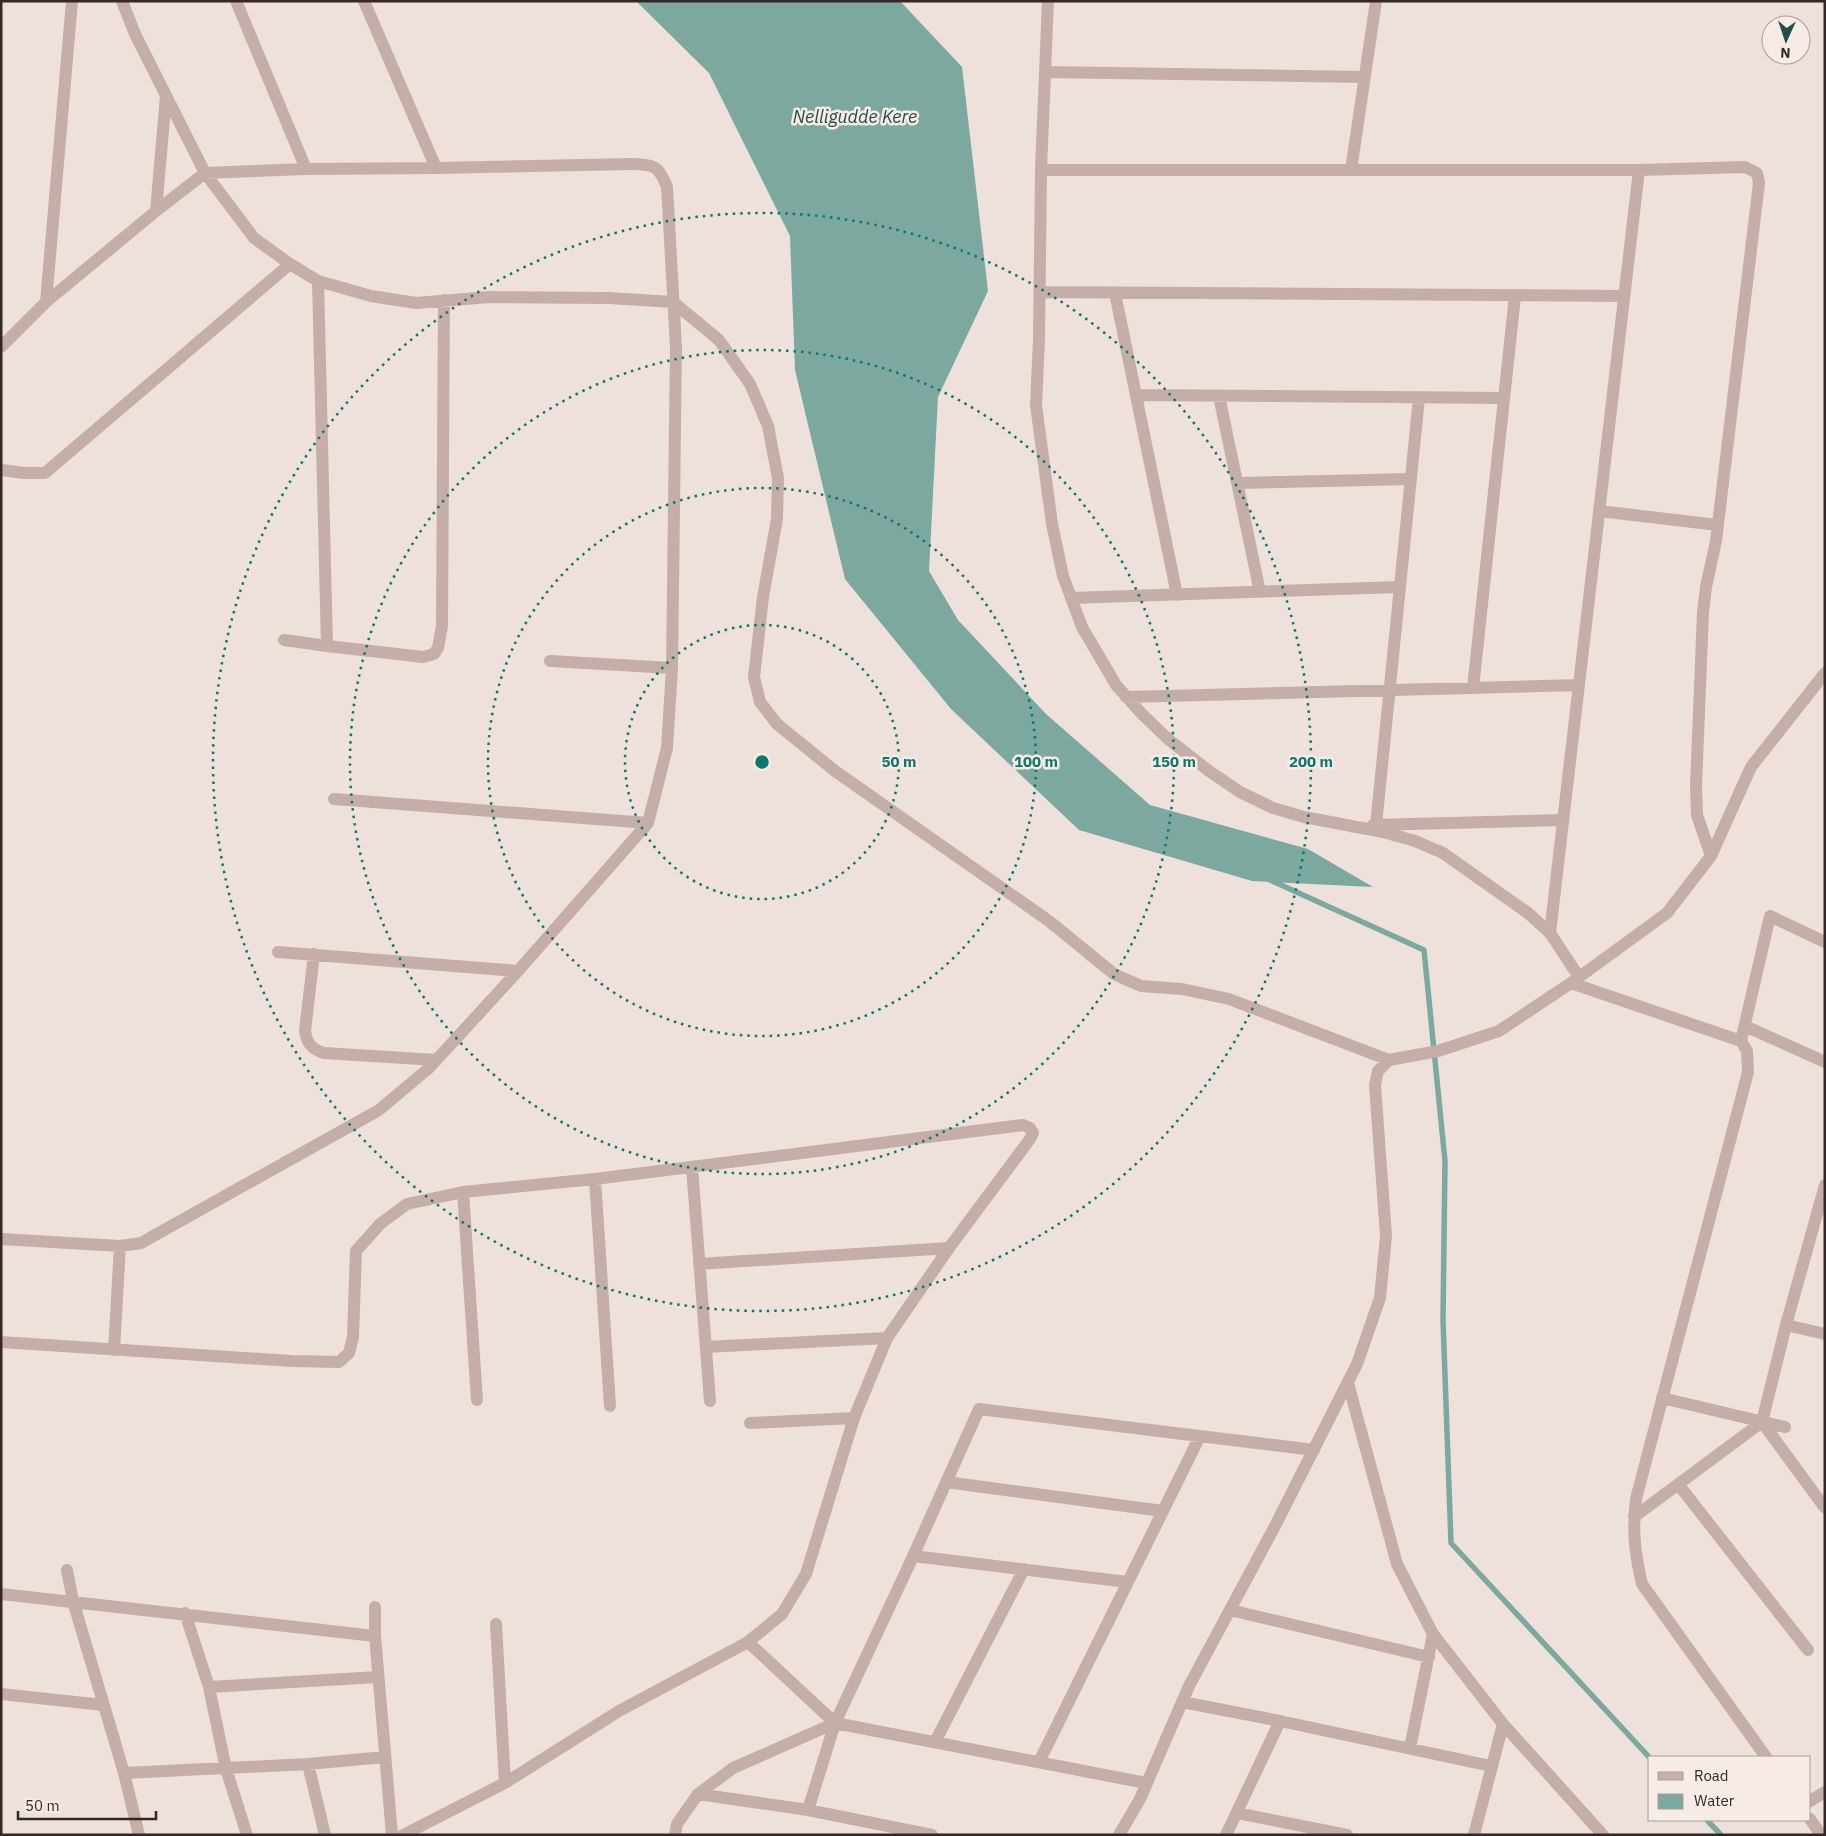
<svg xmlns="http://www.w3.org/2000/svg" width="1826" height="1836" font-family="'IBM Plex Sans',sans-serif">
<rect width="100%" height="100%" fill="#eee0db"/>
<path fill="#7da8a0" d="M 636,1 L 900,1 L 962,67 L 988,291 L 938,397 L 929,571 L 958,620 L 1046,714 L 1150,805 L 1308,849 L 1373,887 L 1252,881 L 1079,830 L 951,709 L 845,579 L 795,370 L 790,236 L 709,73 Z"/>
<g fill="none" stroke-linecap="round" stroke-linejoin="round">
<path stroke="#7da8a0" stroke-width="5.5" d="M 1268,879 L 1424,950 L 1445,1161 L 1443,1320 L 1451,1543 L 1650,1758
M 1707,1820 L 1721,1835"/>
<path stroke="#c5aea8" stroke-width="12" d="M 122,1 L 135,34 L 205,173 L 254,238 L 290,264 L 318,281 L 371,296 L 416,303 L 490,297 L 609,298 L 673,302 L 719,340 L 750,384 L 768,426 L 778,478 L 777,519 L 763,597 L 754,677 L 760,702 L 777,724 L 835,771 L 1049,921 L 1114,974 L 1141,986 L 1182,989 L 1229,999 L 1389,1060 L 1438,1051 L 1499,1031 L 1571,983 L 1667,913 L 1711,856 L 1751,767 L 1825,673
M 236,1 L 306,169
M 364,1 L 436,168
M 1048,1 L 1041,170 L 1039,340 L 1036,405 L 1052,524 L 1063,576 L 1082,627 L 1116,685 L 1142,714 L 1168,739 L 1209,771 L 1240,792 L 1273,808 L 1304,817 L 1383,832 L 1415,841 L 1443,853 L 1528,913 L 1550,933 L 1579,977
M 1045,72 L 1365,77
M 1041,170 L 1639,170 L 1550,933
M 1351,170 L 1376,1
M 1639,170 L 1745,167 L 1757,173 L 1759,183 L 1716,541 L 1706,587 L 1703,612 L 1696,786 L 1697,815 L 1711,856
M 156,211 L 166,96
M 318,281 L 327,646 L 423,657 L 434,654 L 438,648 L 442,626 L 444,300
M 1040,292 L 1624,296
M 1115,293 L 1177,595
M 46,302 L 72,1
M 1,347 L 46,302 L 156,211 L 205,173 L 306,169 L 436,168 L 631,164 C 654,164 659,166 667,187 L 676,347 L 672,668 L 667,748 L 648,823
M 1137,395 L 1504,398
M 1219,396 L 1260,592
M 1,470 L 24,473 L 45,473 L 290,264
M 1237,483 L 1411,479
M 1599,511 L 1718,525
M 1071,598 L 1400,587
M 284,640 L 327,646
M 550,661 L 672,668
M 1473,688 L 1515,296
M 1126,697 L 1579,685
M 1373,825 L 1563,820
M 1376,825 L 1419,398
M 278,952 L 518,971
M 314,954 L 305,1031 C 307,1044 312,1049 324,1053 L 436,1060
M 1571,983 L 1741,1041 L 1747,1051 L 1748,1072 L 1636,1499 C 1632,1531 1635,1554 1642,1584 L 1766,1757
M 1745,1026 L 1825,1062
M 1741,1041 L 1770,916 L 1825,942
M 692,1167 L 710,1401
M 595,1179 L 610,1406
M 463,1192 L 477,1400
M 1,1239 L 120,1246 L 141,1243 L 379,1110 L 429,1068 L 518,971 L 648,823 L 334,799
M 699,1264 L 949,1248
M 1786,1325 L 1825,1334
M 1,1342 L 292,1361 L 339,1362 L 349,1353 L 353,1337 L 356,1251 L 380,1224 L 407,1204 L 463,1192 L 595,1179 L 1023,1125 L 1030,1128 L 1033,1133 L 1030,1139 L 949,1248 L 887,1338 L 854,1418 L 806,1574 L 782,1614 L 748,1642 L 619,1711 L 505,1783
M 706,1347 L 887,1338
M 114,1350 L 120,1246
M 1348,1383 L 1397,1564 L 1433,1634 L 1410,1748
M 1662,1398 L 1785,1427
M 1762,1422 L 1825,1508
M 750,1423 L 854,1418
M 946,1482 L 1163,1511
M 1678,1484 L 1808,1650
M 1634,1517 L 1762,1422 L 1786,1325 L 1825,1185
M 913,1556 L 1128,1582
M 67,1570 L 73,1601 L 124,1773 L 139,1835
M 1,1594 L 375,1636 L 392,1835
M 375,1607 L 375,1636
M 1230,1610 L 1429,1657
M 185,1613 L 209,1687 L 226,1769 L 247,1835
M 1433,1634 L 1503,1724 L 1603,1835
M 748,1642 L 835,1723
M 209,1687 L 378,1677
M 1,1694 L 103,1705
M 1182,1702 L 1280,1721
M 935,1742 L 1024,1569
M 1039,1762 L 1200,1436
M 308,1764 L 325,1835
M 124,1773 L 308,1764 L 385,1757
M 698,1794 L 808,1810 L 932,1835
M 1810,1801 L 1825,1792
M 808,1810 L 835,1723 L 910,1563 L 979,1409 L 1314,1450
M 1237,1813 L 1347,1835
M 1810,1819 L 1821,1835
M 403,1835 L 505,1783 L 496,1624
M 675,1835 L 677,1824 L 698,1794 L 733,1768 L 835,1723 L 1146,1783
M 1119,1835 L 1140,1799 L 1189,1686 L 1275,1526 L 1357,1364 L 1380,1298 L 1386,1236 L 1375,1085 L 1378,1071 L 1389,1060
M 1226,1835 L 1280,1721 L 1491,1766
M 1474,1835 L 1503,1724"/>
</g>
<g fill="none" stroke="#0f766e" stroke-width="2.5" stroke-dasharray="2.5 5">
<circle cx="762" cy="762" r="137"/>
<circle cx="762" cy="762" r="274"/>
<circle cx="762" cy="762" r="412"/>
<circle cx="762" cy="762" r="549"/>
</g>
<g text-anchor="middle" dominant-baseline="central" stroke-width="5" stroke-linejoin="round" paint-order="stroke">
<g font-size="18" font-style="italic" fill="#225048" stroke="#f7ebe6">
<text x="855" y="116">Nelligudde Kere</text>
</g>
</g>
<circle cx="762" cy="762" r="8" fill="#0f766e" stroke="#f7ebe6" stroke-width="2.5"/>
<g font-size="15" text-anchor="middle" font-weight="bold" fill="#0f766e" stroke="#f7ebe6" stroke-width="5" stroke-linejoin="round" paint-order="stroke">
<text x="899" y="767">50 m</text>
<text x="1036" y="767">100 m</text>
<text x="1174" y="767">150 m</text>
<text x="1311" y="767">200 m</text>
</g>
<rect width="1826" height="1836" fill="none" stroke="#332827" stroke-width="5"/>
<rect x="1648" y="1756" width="162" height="65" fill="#f7ebe6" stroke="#a99d9a"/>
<rect x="1658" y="1772" width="25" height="8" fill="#c5aea8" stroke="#a99d9a"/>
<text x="1694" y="1781" font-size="15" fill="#332827">Road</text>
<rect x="1658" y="1794" width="25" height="15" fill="#7da8a0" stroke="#a99d9a"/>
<text x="1694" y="1806" font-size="15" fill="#332827">Water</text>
<g transform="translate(1786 40) rotate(183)"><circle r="24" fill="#f7ebe6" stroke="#a99d9a"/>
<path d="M0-4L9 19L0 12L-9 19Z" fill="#225048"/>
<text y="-8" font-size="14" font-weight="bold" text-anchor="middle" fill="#332827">N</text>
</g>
<path d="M18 1811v8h138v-8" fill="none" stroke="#332827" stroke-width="2.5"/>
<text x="25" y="1811" font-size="15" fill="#332827" stroke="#f7ebe6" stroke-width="4" paint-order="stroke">50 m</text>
</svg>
